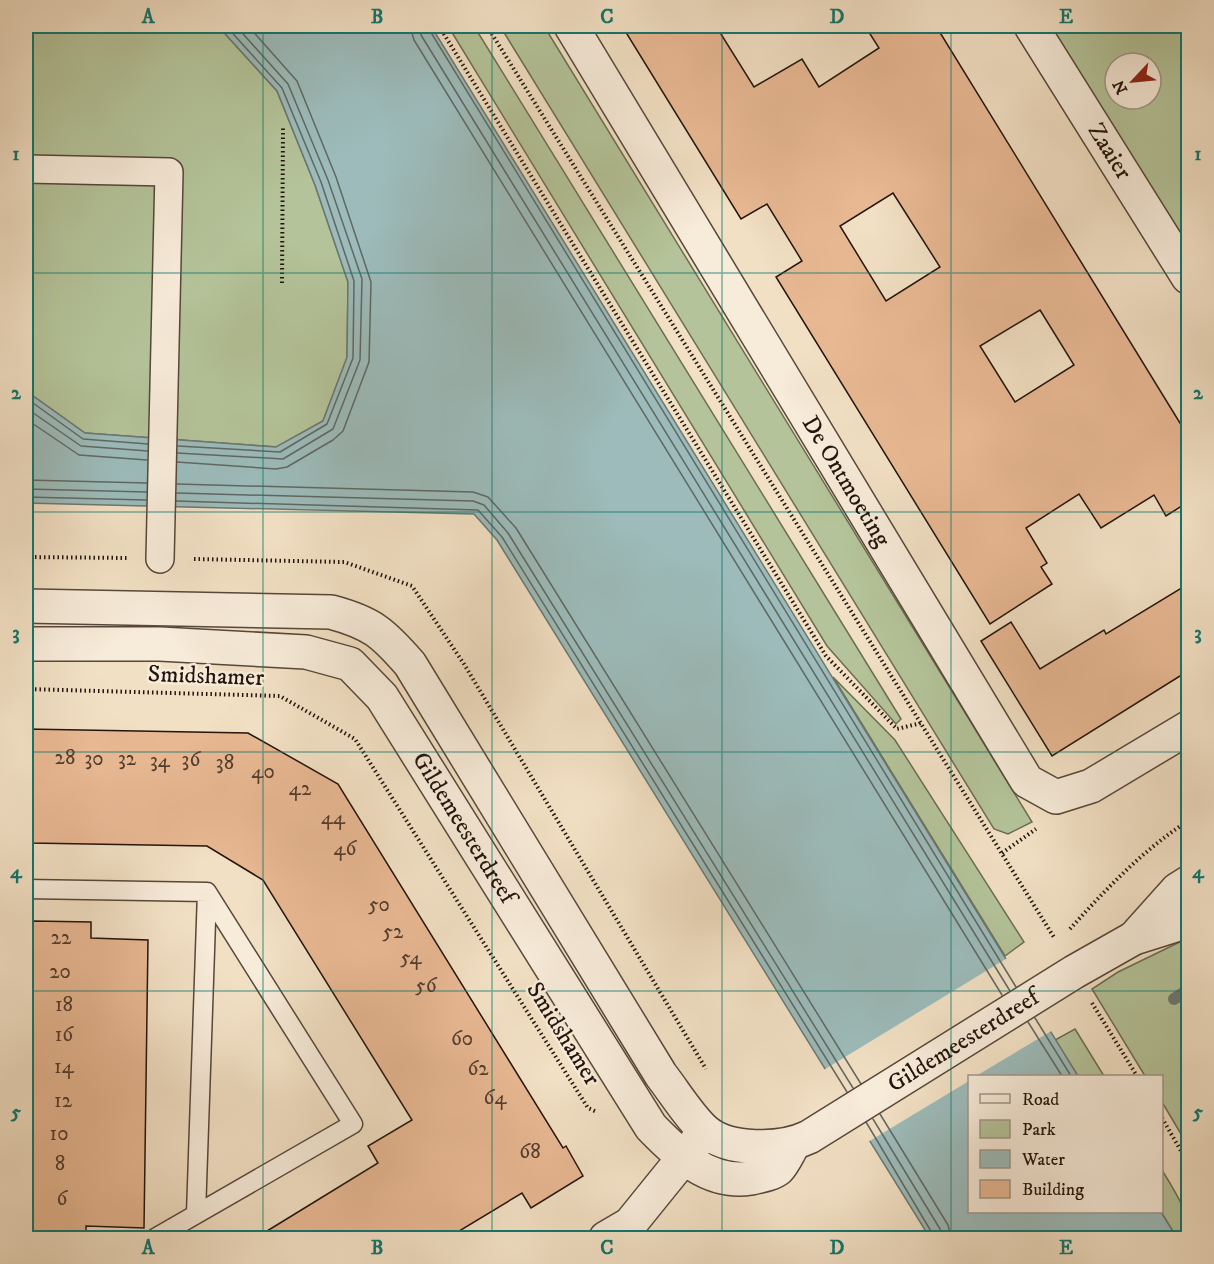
<svg xmlns="http://www.w3.org/2000/svg" width="1214" height="1264" font-family="'IM FELL DW Pica',serif">
<rect width="100%" height="100%" fill="#f2e0c4"/>
<filter id="stains"><feTurbulence type="fractalNoise" baseFrequency=".00333" numOctaves="4"/><feColorMatrix values="0 0 0 0 .2 0 0 0 0 .09 0 0 0 0 .02 0 0 0 .5 -.17"/></filter>
<radialGradient id="worn" r=".72"><stop offset=".6" stop-color="#630" stop-opacity="0"/><stop offset="1" stop-color="#630" stop-opacity=".3"/></radialGradient>
<path fill="#b4c399" stroke="#6b6c52" stroke-width="1.5" fill-rule="evenodd" d="M 26,26 L 218,26 L 277,91 L 315,185 L 348,282 L 347,358 L 323,421 L 277,447 L 85,433 L 26,391 Z
M 448,26 L 474,26 L 901,719 L 896,724 L 827,646 Z
M 500,26 L 544,26 L 1032,822 L 1008,834 L 994,829 Z
M 1050,26 L 1188,26 L 1188,234 L 1177,232 ZM 1115,63 L 1151,63 L 1151,99 L 1115,99 Z
M 833,677 L 895,740 L 1024,942 L 1005,956 Z
M 1188,938 L 1188,1146 L 1162,1102 L 1162,1076 L 1145,1076 L 1092,989 L 1118,972 Z
M 1075,1029 L 1104,1076 L 1078,1076 L 1055,1040 Z
M 1162,1170 C 1176,1193 1189,1211 1188,1238 L 1177,1238 L 1161,1212 Z"/>
<path fill="#9cbbba" stroke="#6b7874" stroke-width="1.5" d="M 218,26 L 431,26 L 1078,1076 L 970,1076 L 970,1212 L 1161,1212 L 1177,1238 L 930,1238 L 497,540 L 474,514 L 26,503 L 26,391 L 85,433 L 276,447 L 323,421 L 347,357 L 348,282 L 315,185 L 277,91 Z"/>
<path fill="#f2e0c4" d="M 1009,957 L 1053,1030 L 976,1076 L 970,1076 L 969,1081 L 868,1142 L 822,1071 Z"/>
<g fill="none" stroke-linecap="round" stroke-linejoin="round">
<path stroke="#5f6863" stroke-width="1.5" d="M 410,26 L 414,40 L 1002,995
M 419,26 L 421,35 L 1010,991
M 427,26 L 1016,987
M 26,398 L 83,439 L 148,444
M 26,408 L 81,446 L 148,451
M 26,419 L 79,455 L 147,460
M 178,446 L 280,452 L 327,424 L 353,358 L 354,281 L 321,182 L 282,88 L 226,26
M 177,453 L 283,459 L 333,429 L 360,360 L 362,279 L 328,180 L 288,84 L 236,26
M 177,462 L 276,469 L 287,467 L 333,440 L 343,431 L 369,362 L 371,282 L 336,177 L 297,81 L 248,26
M 26,480 L 147,483
M 177,484 L 473,492 L 488,497 L 516,528 L 861,1084
M 26,489 L 147,492
M 177,493 L 473,501 L 484,505 L 508,533 L 853,1088
M 26,497 L 146,500
M 176,501 L 478,510 L 502,537 L 847,1092
M 1035,1018 L 1071,1076
M 1028,1022 L 1062,1076
M 880,1114 L 948,1225 L 951,1238
M 873,1119 L 940,1229 L 942,1238
M 866,1122 L 935,1238"/>
<path stroke="#6b7874" stroke-width="12" d="M 1174,999 L 1188,990"/>
</g>
<path fill="#e8b893" stroke="#22140c" stroke-width="1.5" fill-rule="evenodd" d="M 622,26 L 716,26 L 754,87 L 802,59 L 819,87 L 879,48 L 865,26 L 936,26 L 1188,436 L 1188,502 L 1166,516 L 1154,495 L 1101,528 L 1079,494 L 1026,528 L 1047,563 L 1041,567 L 1052,584 L 990,624 L 776,277 L 802,261 L 767,204 L 741,219 ZM 893,193 L 940,267 L 886,301 L 840,226 ZM 1040,310 L 1074,365 L 1015,402 L 980,346 Z
M 1188,584 L 1188,671 L 1052,756 L 981,641 L 1011,622 L 1040,669 L 1104,630 L 1106,634 Z
M 26,729 L 248,733 L 338,784 L 563,1148 L 566,1146 L 583,1176 L 531,1208 L 522,1193 L 446,1239 L 254,1239 L 378,1163 L 368,1146 L 412,1120 L 263,880 L 207,846 L 29,843 L 31,787 L 26,787 Z
M 33,921 L 91,922 L 91,938 L 148,940 L 144,1228 L 86,1226 L 86,1239 L 28,1239 Z"/>
<g fill="none" stroke-linecap="round" stroke-linejoin="round">
<defs>
<path id="service" d="M 26,889 L 207,892 L 353,1124 L 155,1238
M 196,1214 L 207,892"/>
<path id="pedestrian" d="M 26,169 L 169,172 L 160,559"/>
<g id="minor">
<path id="s1" d="M 571,26 L 1027,781 L 1056,797 L 1091,786 L 1188,728"/>
<path id="s2" d="M 1031,26 L 1188,277"/>
<path d="M 606,1238 L 630,1224 L 702,1135"/>
</g>
<g id="tertiary">
<path id="s3" d="M 26,606 L 331,612 C 372,623 383,633 410,664 L 661,1075 C 675,1093 688,1115 704,1130 C 728,1152 782,1150 809,1137 L 1074,972 L 1134,938 L 1188,921"/>
<path id="s4" d="M 26,644 L 160,644 L 306,652 L 350,664 L 382,697 L 651,1127 C 678,1155 710,1185 751,1178 C 759,1176 772,1174 778,1169 C 784,1163 789,1151 793,1145"/>
<path d="M 1134,938 L 1177,890 L 1188,883"/>
</g>
</defs>
<use href="#service" stroke="#56473a" stroke-width="21"/>
<use href="#pedestrian" stroke="#56473a" stroke-width="30"/>
<use href="#minor" stroke="#56473a" stroke-width="36"/>
<use href="#tertiary" stroke="#56473a" stroke-width="36"/>
<path stroke="#22140c" stroke-width="4" stroke-dasharray="1.5 3" stroke-linecap="butt" d="M 439,26 L 826,656 L 897,729 L 921,723
M 487,26 L 1055,939
M 282,283 L 283,128
M 26,557 L 127,558
M 194,559 L 344,562 L 412,586 L 464,664 L 706,1069
M 26,689 L 280,696 L 355,739 L 588,1108 L 597,1112
M 1002,853 L 1036,829
M 1070,929 C 1105,890 1144,849 1188,821
M 1092,1003 L 1137,1076
M 1162,1118 L 1188,1163"/>
<use href="#service" stroke="#f7ebd9" stroke-width="18"/>
<use href="#pedestrian" stroke="#f7ebd9" stroke-width="27"/>
<use href="#minor" stroke="#f7ebd9" stroke-width="33"/>
<use href="#tertiary" stroke="#f7ebd9" stroke-width="33"/>
</g>
<path fill="none" stroke="#0f766e" stroke-width="1.5" stroke-opacity="0.55" d="M 263,26 L 263,1238M 492,26 L 492,1238M 722,26 L 722,1238M 951,26 L 951,1238M 26,273 L 1188,273M 26,512 L 1188,512M 26,752 L 1188,752M 26,991 L 1188,991"/>
<g text-anchor="middle" dominant-baseline="central" stroke-width="5" stroke-linejoin="round" paint-order="stroke">
<g font-size="21" fill="#543d2e">
<text x="65" y="758">28</text>
<text x="94" y="759">30</text>
<text x="127" y="759">32</text>
<text x="191" y="760">36</text>
<text x="160" y="761">34</text>
<text x="225" y="763">38</text>
<text x="263" y="772">40</text>
<text x="300" y="789">42</text>
<text x="333" y="818">44</text>
<text x="345" y="849">46</text>
<text x="379" y="905">50</text>
<text x="393" y="932">52</text>
<text x="61" y="938">22</text>
<text x="411" y="958">54</text>
<text x="60" y="972">20</text>
<text x="426" y="986">56</text>
<text x="64" y="1005">18</text>
<text x="64" y="1035">16</text>
<text x="462" y="1039">60</text>
<text x="64" y="1067">14</text>
<text x="478" y="1069">62</text>
<text x="495" y="1098">64</text>
<text x="63" y="1101">12</text>
<text x="59" y="1134">10</text>
<text x="530" y="1152">68</text>
<text x="60" y="1164">8</text>
<text x="62" y="1199">6</text>
</g>
<g font-size="24" fill="#22140c" stroke="#f7ebd9">
<text stroke="none"><textPath href="#s2" startOffset="148">Zaaier</textPath></text>
<text stroke="none"><textPath href="#s1" startOffset="532">De Ontmoeting</textPath></text>
<text transform="translate(206 676) rotate(2)">Smidshamer</text>
<text stroke="none"><textPath href="#s4" startOffset="526">Gildemeesterdreef</textPath></text>
<text transform="translate(563 1034) rotate(58)">Smidshamer</text>
<text stroke="none"><textPath href="#s3" startOffset="1245">Gildemeesterdreef</textPath></text>
</g>
</g>
<rect width="1214" height="1264" fill="none" stroke="#f2e0c4" stroke-width="66"/>
<rect x="968" y="1075" width="195" height="138" fill="#f7ebd9" stroke="#a29587" stroke-width="1.5"/>
<rect x="980" y="1094" width="30" height="9" fill="#f7ebd9" stroke="#a29587" stroke-width="1.5"/>
<text x="1022" y="1105" font-size="18" fill="#22140c">Road</text>
<rect x="980" y="1120" width="30" height="18" fill="#b4c399" stroke="#a29587" stroke-width="1.5"/>
<text x="1022" y="1135" font-size="18" fill="#22140c">Park</text>
<rect x="980" y="1150" width="30" height="18" fill="#9cbbba" stroke="#a29587" stroke-width="1.5"/>
<text x="1022" y="1165" font-size="18" fill="#22140c">Water</text>
<rect x="980" y="1180" width="30" height="18" fill="#e8b893" stroke="#a29587" stroke-width="1.5"/>
<text x="1022" y="1195" font-size="18" fill="#22140c">Building</text>
<g transform="translate(1133 81) rotate(244)"><circle r="28" fill="#f7ebd9" stroke="#a29587" stroke-width="1.5"/>
<path d="M0-4.5L10 22L0 15L-10 22Z" fill="#8f2418"/>
<text y="-9" font-size="16" font-weight="bold" text-anchor="middle" fill="#22140c">N</text>
</g>
<rect x="33" y="33" width="1148" height="1198" fill="none" stroke="#0f766e" stroke-width="2"/>
<g font-size="20" text-anchor="middle" font-weight="bold" fill="#0f766e">
<text x="148" y="23">A</text>
<text x="377" y="23">B</text>
<text x="607" y="23">C</text>
<text x="837" y="23">D</text>
<text x="1066" y="23">E</text>
<text x="16" y="160">1</text>
<text x="1198" y="160">1</text>
<text x="16" y="399">2</text>
<text x="1198" y="399">2</text>
<text x="16" y="639">3</text>
<text x="1198" y="639">3</text>
<text x="16" y="878">4</text>
<text x="1198" y="878">4</text>
<text x="16" y="1118">5</text>
<text x="1198" y="1118">5</text>
<text x="148" y="1254">A</text>
<text x="377" y="1254">B</text>
<text x="607" y="1254">C</text>
<text x="837" y="1254">D</text>
<text x="1066" y="1254">E</text>
</g>
<rect width="100%" height="100%" filter="url(#stains)"/>
<rect width="100%" height="100%" fill="url(#worn)"/>
</svg>
